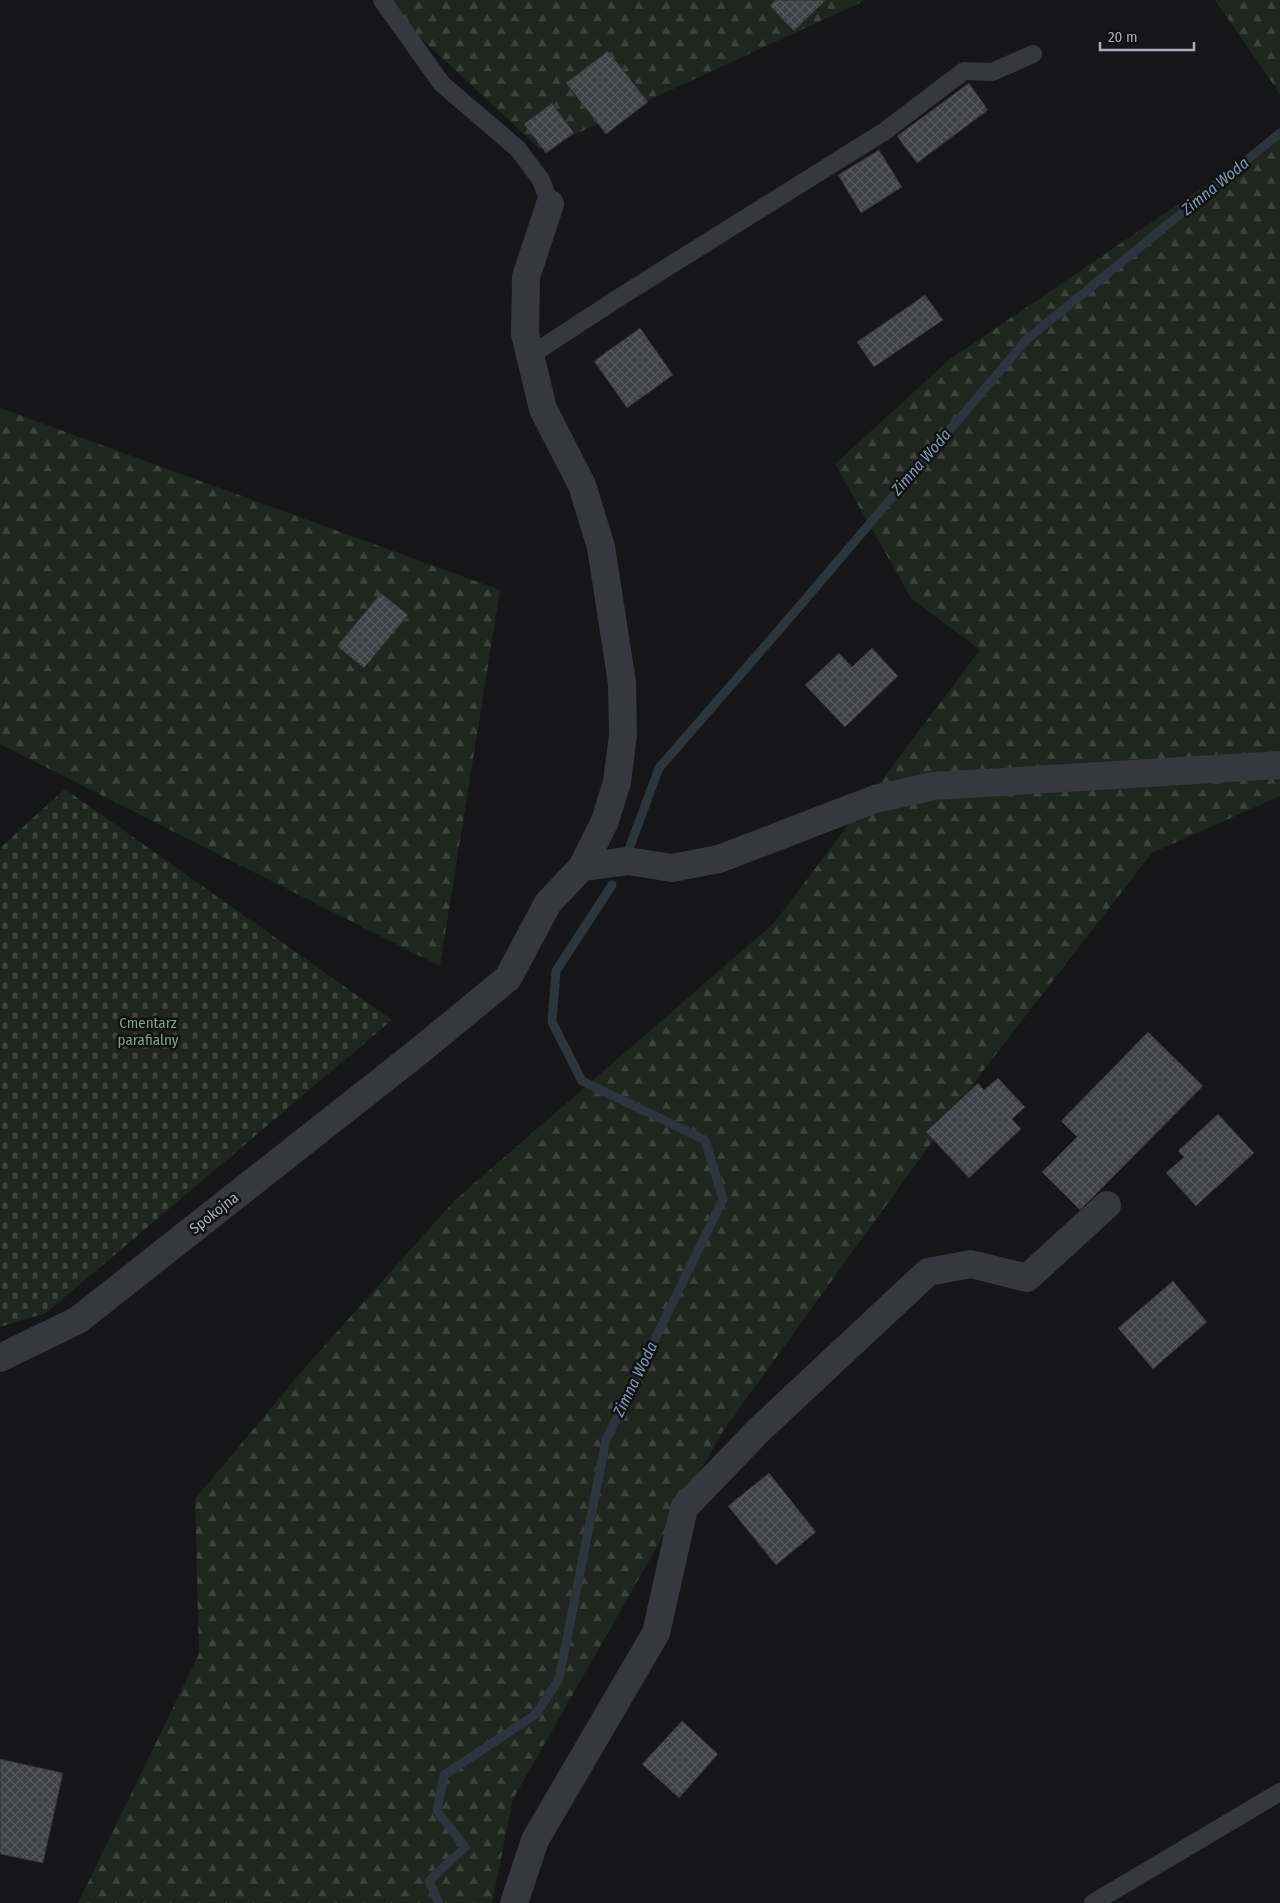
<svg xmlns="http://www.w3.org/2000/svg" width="1280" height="1903" font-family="'Fira Sans Condensed',sans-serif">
<defs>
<pattern id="forest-firs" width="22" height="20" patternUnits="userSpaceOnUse" patternTransform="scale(1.25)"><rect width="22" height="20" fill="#1e261f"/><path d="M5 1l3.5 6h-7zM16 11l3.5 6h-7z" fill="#3c433d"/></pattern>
<pattern id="cemetery-stones" width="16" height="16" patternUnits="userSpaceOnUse" patternTransform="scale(1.25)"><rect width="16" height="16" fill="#1e261f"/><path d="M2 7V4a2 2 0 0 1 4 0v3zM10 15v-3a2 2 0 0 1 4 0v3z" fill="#3c433d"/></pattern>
<pattern id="building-cross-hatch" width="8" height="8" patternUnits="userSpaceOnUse" patternTransform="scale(1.25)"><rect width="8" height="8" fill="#404145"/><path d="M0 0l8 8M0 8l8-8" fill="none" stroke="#595a5e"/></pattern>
</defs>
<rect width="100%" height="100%" fill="#161618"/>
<path fill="url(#forest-firs)" d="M 380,0 L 866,0 L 541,150 Z
M 1215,0 L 1280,0 L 1280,94 Z
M 1280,135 L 1280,796 L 1152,853 L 986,1067 L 723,1431 L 513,1799 L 492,1903 L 78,1903 L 199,1654 L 195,1499 L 302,1371 L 455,1200 L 774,923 L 980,650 L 911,598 L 835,464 L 949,360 Z
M 0,408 L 500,590 L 440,966 L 0,744 Z"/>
<path fill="url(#cemetery-stones)" d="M 65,789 L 392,1020 L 46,1313 L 0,1327 L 0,848 Z"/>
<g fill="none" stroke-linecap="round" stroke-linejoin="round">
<path stroke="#2c353c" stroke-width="9" d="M 629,849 L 659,768 L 786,622 L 1027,339 L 1280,133
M 439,1903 L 429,1881 L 465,1847 L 437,1811 L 444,1775 L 536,1714 L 559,1679 L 606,1440 L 723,1199 L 705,1140 L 582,1081 L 552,1022 L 556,971 L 612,885"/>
</g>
<path fill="url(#building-cross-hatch)" stroke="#303034" d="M 775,0 L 826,0 L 794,31 L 770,6 Z
M 608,51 L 648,102 L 606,134 L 566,83 Z
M 969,83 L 988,110 L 917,163 L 897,136 Z
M 552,103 L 574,133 L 546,153 L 524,124 Z
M 879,150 L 902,187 L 861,213 L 838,175 Z
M 925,295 L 943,320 L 874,367 L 857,342 Z
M 640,328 L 673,375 L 627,408 L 594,361 Z
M 381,593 L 408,615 L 364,668 L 337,646 Z
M 872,648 L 898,676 L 845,727 L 805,685 L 839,653 L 852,667 Z
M 1148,1032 L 1203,1086 L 1080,1210 L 1042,1172 L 1077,1137 L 1061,1121 Z
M 998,1078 L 1025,1107 L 1012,1119 L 1021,1129 L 969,1178 L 926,1132 L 978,1083 L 984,1090 Z
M 1218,1114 L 1254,1153 L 1196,1206 L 1166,1173 L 1184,1157 L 1178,1151 Z
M 1173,1281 L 1207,1322 L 1153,1369 L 1118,1328 Z
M 769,1473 L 816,1532 L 776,1565 L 728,1506 Z
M 682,1721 L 718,1754 L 679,1798 L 642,1764 Z
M 0,1759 L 63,1773 L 43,1863 L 0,1854 Z"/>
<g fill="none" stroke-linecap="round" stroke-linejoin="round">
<path stroke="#37383d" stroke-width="18" d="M 382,0 L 442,84 L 518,149 L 541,180 L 550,204
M 531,355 L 623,295 L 885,131 L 964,71 L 992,72 L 1033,54
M 1093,1903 L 1280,1792"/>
<path stroke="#37383d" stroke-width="28" d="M 582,867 L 628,861 L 672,868 L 719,859 L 875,799 L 934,786 L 1280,765
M 0,1358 L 78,1320 L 418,1052 L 508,978 L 548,903 L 582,867 L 605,821 L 617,782 L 623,735 L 622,683 L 601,547 L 582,485 L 543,409 L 525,334 L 526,277 L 550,204
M 514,1903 L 535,1840 L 656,1633 L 684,1508 L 759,1430 L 928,1272 L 971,1264 L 1027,1278 L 1107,1205"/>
</g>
<g text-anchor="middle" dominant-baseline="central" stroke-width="5" stroke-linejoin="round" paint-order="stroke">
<g font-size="15" fill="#7fa381" stroke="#111113">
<text x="148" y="1023">Cmentarz<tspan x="148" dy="17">parafialny</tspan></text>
</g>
<g font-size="15" fill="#a8adb8" stroke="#111113">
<text transform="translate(214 1213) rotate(-38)">Spokojna</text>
</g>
<g font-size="16" font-style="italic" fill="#7f9bb3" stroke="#111113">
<text transform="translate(1215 186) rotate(-39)">Zimna Woda</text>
<text transform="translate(921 462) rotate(-49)">Zimna Woda</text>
<text transform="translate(635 1379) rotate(-64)">Zimna Woda</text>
</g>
</g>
<path d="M1100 42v8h94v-8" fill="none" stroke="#a8adb8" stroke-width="2.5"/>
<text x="1108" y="42" font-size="15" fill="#a8adb8" stroke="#111113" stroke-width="4" paint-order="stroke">20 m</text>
</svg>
